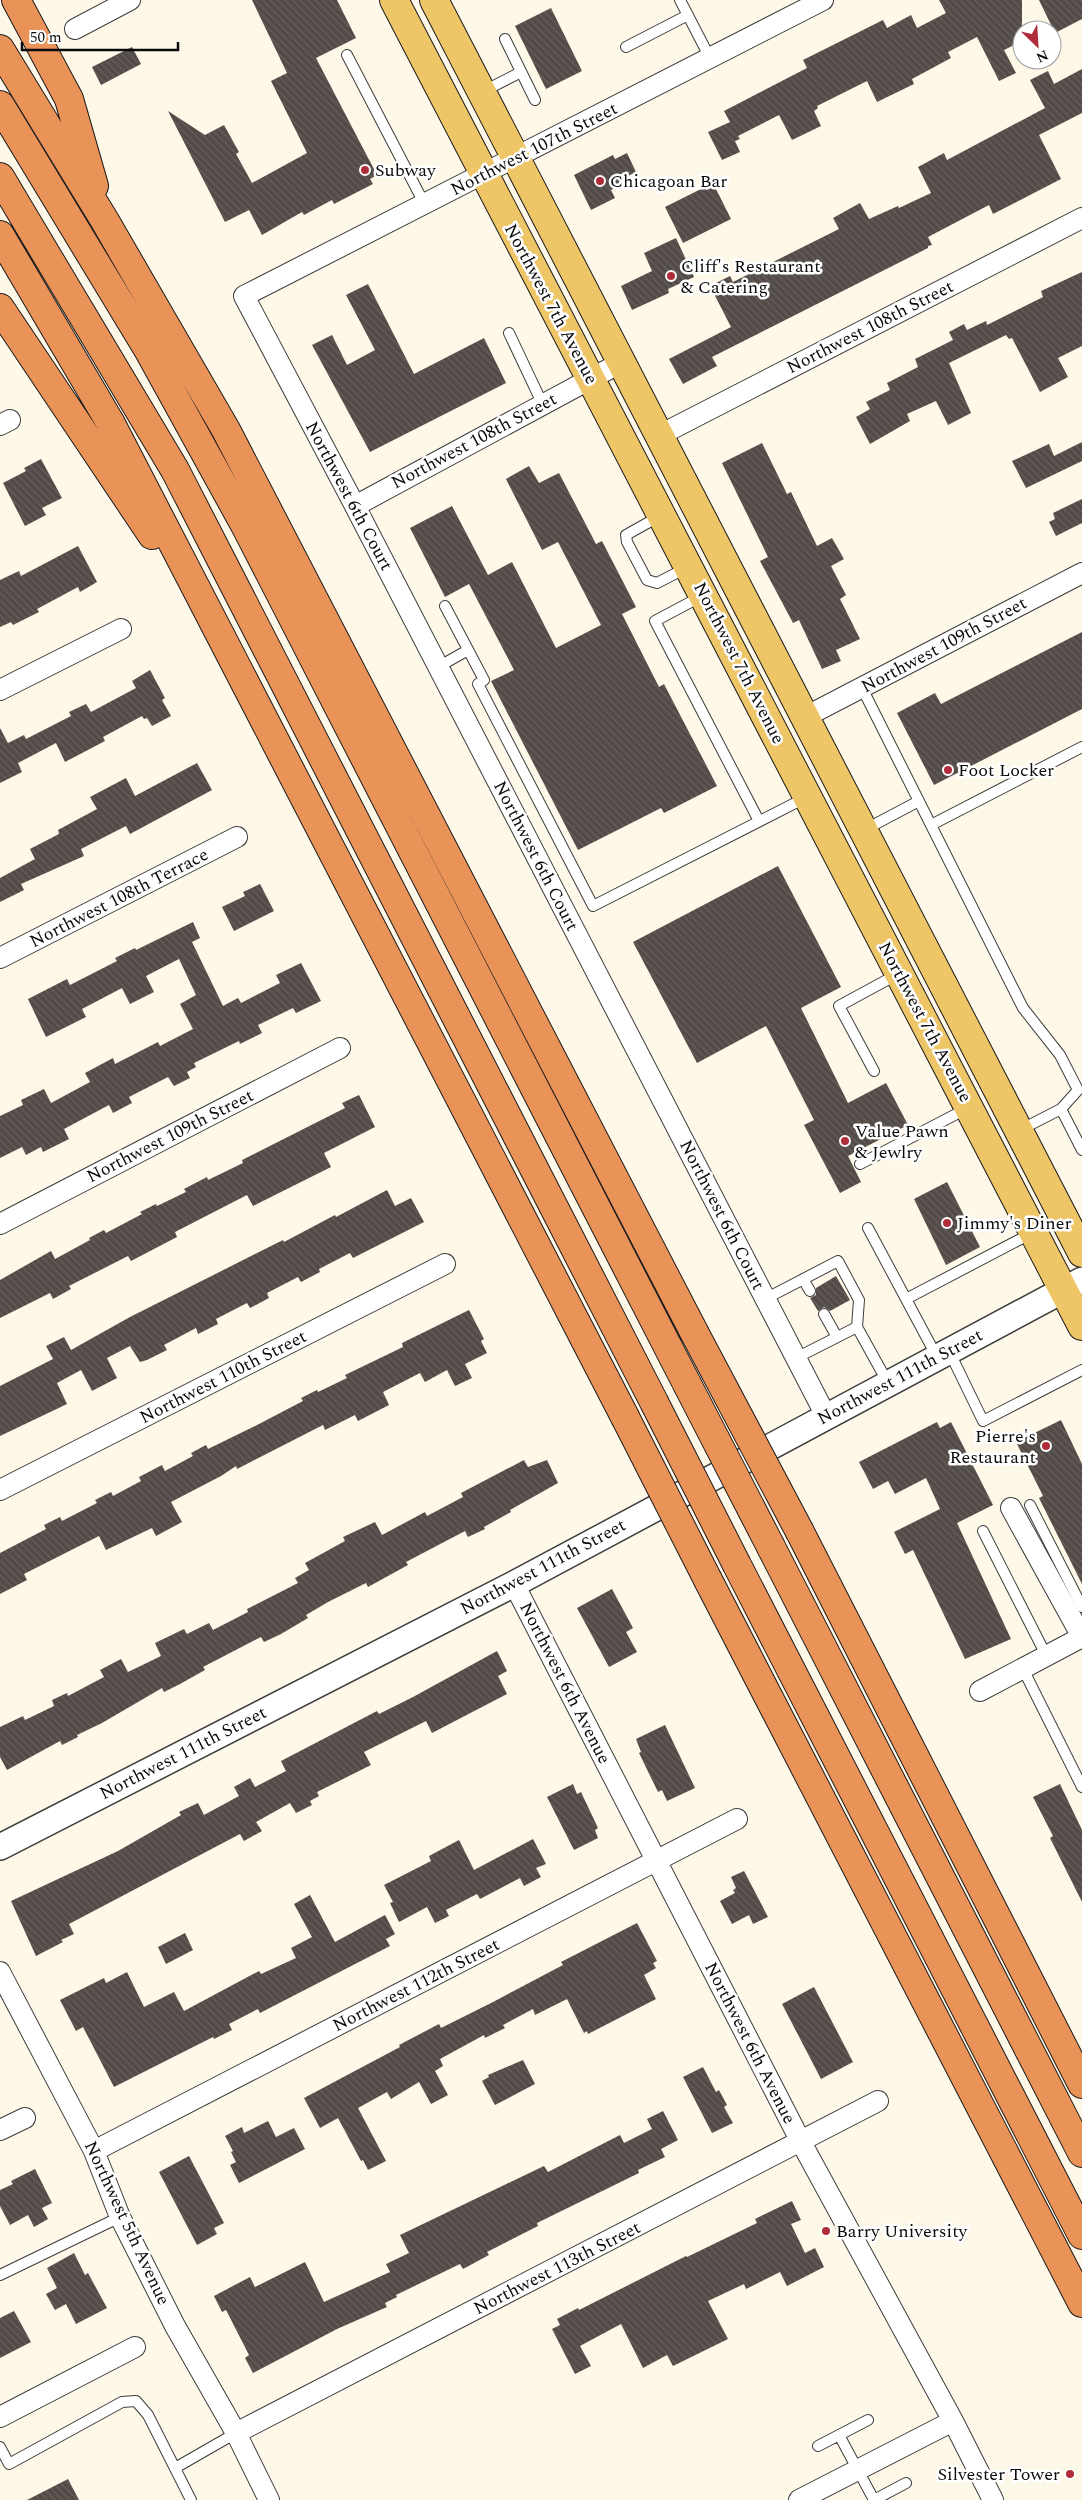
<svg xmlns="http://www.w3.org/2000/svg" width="1082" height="2500" font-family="Spectral,serif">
<defs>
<pattern id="building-back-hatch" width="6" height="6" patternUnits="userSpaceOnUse" patternTransform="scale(1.25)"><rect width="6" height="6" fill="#524b47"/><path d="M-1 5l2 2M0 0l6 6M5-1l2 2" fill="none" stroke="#66605d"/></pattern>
</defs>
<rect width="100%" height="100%" fill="#fef8e8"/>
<path fill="url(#building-back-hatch)" d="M 252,0 L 337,0 L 356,38 L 316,58 L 377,175 L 370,179 L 373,184 L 334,204 L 332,200 L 304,215 L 302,212 L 262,235 L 249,210 L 225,222 L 168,111 L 205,135 L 224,125 L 239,152 L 236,154 L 252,183 L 307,153 L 271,81 L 287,73 Z
M 939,0 L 1022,0 L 1022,41 L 1004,50 L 1016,73 L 999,81 L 977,37 L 948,52 L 951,58 L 912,79 L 914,84 L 877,102 L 867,81 L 817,106 L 818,108 L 814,111 L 821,126 L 792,140 L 779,115 L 738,136 L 740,139 L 735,141 L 740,152 L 722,160 L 708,132 L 730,122 L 724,111 L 807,68 L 803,60 L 883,20 L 887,28 L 911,15 L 917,28 L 946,13 Z
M 1039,0 L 1082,0 L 1082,19 L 1055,33 Z
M 551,8 L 582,71 L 546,89 L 515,26 Z
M 132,47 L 141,64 L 101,85 L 92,67 Z
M 1082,69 L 1082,113 L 1039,135 L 1061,179 L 993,214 L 989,205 L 928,237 L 932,245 L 928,246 L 928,248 L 712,357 L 717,366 L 683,384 L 669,359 L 731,327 L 710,286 L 730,276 L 733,282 L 839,229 L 833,218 L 860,203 L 869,219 L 898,206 L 899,208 L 931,193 L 918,167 L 944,153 L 947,160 L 1045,108 L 1030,80 L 1048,71 L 1054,84 Z
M 627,153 L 636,172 L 622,179 L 625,183 L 611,190 L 615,198 L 591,210 L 574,175 L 613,155 L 615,159 Z
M 713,183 L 731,219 L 683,243 L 665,207 Z
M 676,238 L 694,277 L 668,289 L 669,293 L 632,310 L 621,286 L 652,271 L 644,253 Z
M 1082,272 L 1082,346 L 1058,358 L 1068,377 L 1040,392 L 1012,338 L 1009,339 L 1006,335 L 949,363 L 971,413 L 948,425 L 936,401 L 907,414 L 910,421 L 870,444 L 856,417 L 870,409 L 866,402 L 890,390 L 887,383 L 918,367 L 915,359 L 953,340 L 949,332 L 964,324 L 967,330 L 986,321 L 987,325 L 1043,297 L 1041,291 Z
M 368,284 L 414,374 L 484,338 L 506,383 L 370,452 L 312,345 L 332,335 L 347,365 L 375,350 L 346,295 Z
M 1082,442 L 1082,461 L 1026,488 L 1012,461 L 1049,444 L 1054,456 Z
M 762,443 L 787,494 L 791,492 L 817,546 L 832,538 L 844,559 L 831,566 L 846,595 L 840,599 L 860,639 L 836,650 L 841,661 L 822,669 L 799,620 L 793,623 L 760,561 L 768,557 L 722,463 Z
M 41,459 L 62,498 L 42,508 L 46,515 L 25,526 L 3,483 L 26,471 L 24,468 Z
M 529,466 L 539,483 L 559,473 L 596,544 L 602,541 L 636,607 L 622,614 L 659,687 L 664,684 L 717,786 L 664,813 L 661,808 L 578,850 L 491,681 L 514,670 L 469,584 L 445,597 L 410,528 L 452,506 L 488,575 L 512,562 L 556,648 L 601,625 L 558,542 L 542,550 L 506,479 Z
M 1082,499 L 1082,523 L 1056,536 L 1049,522 L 1055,519 L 1053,513 Z
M 78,546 L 97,582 L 80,592 L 78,587 L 37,609 L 39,612 L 13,625 L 11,622 L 0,627 L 0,580 L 19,571 L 21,576 Z
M 1082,632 L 1082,709 L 934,785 L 897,713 L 935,693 L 941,704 Z
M 150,670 L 165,698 L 162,700 L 171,716 L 152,726 L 147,718 L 144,719 L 142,716 L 103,737 L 105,741 L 65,762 L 56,743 L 18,763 L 22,772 L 0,783 L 0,728 L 8,743 L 24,735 L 26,739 L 71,716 L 69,712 L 86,704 L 91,712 L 136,688 L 132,681 Z
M 197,763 L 212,790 L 130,834 L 126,826 L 81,849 L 84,856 L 21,884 L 24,890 L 0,902 L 0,878 L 35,859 L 30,849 L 59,834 L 58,830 L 97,809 L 90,797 L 126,778 L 135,796 Z
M 778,866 L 841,987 L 801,1008 L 848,1103 L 886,1083 L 908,1125 L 848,1156 L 861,1182 L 840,1193 L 804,1125 L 814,1120 L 766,1026 L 697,1063 L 633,942 Z
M 260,884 L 274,911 L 234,931 L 222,907 L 245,896 L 243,892 Z
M 193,922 L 200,938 L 192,942 L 223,1006 L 238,998 L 241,1003 L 280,983 L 276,975 L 301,963 L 321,1001 L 296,1013 L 293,1008 L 258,1025 L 262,1033 L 240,1044 L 239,1041 L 194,1063 L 196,1067 L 187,1072 L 190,1078 L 174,1086 L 168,1077 L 129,1097 L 132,1103 L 113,1113 L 109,1105 L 64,1129 L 69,1139 L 43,1152 L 41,1147 L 26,1155 L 22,1147 L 0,1158 L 0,1116 L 23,1105 L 21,1100 L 44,1089 L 51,1103 L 90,1082 L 85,1073 L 113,1058 L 115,1064 L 158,1042 L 160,1046 L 193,1029 L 180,1004 L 196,995 L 179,959 L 146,976 L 154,992 L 130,1004 L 122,988 L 82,1009 L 86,1017 L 46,1037 L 28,999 L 67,979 L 70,985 L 117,961 L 115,958 L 135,948 L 136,950 Z
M 359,1095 L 375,1127 L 324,1153 L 331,1167 L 253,1206 L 247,1195 L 175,1232 L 177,1237 L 131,1261 L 128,1256 L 69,1286 L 71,1289 L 53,1299 L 50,1293 L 0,1318 L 0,1280 L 51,1251 L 55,1259 L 90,1240 L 89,1238 L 104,1230 L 106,1233 L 142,1214 L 140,1212 L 156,1204 L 157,1206 L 186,1192 L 184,1189 L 207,1177 L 208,1180 L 243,1163 L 242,1160 L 345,1108 L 342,1103 Z
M 947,1182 L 980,1247 L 946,1265 L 914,1199 Z
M 387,1190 L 395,1206 L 411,1198 L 424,1222 L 353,1258 L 350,1253 L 319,1269 L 320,1272 L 301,1282 L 298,1277 L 267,1293 L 269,1298 L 250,1308 L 247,1303 L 216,1319 L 218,1324 L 198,1334 L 196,1328 L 164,1345 L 167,1350 L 147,1360 L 140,1362 L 130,1346 L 107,1358 L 117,1378 L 92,1391 L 81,1370 L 57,1383 L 67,1404 L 0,1436 L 0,1386 L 53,1359 L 46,1346 L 64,1337 L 71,1350 L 130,1317 L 283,1240 L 284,1242 L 335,1215 L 336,1217 Z
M 836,1276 L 850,1300 L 830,1311 L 824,1307 L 818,1311 L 810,1298 L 816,1295 L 816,1288 Z
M 469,1310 L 484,1339 L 481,1341 L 487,1353 L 465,1364 L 472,1378 L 455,1386 L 447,1370 L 425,1382 L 420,1373 L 383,1392 L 389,1405 L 358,1421 L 355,1415 L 325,1430 L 323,1425 L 237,1469 L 236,1466 L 221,1476 L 171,1502 L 182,1522 L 156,1536 L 152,1528 L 106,1550 L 99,1536 L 24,1574 L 27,1580 L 0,1594 L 0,1553 L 46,1529 L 44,1525 L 60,1517 L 62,1521 L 97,1503 L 95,1500 L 111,1492 L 113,1496 L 141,1481 L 139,1477 L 162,1465 L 165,1471 L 193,1456 L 191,1453 L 206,1445 L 208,1449 L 259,1424 L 303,1401 L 301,1398 L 317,1390 L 318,1392 L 347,1378 L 345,1375 L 403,1347 L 402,1343 Z
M 1061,1420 L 1082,1464 L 1082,1584 L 1039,1498 L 1043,1496 L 1016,1442 Z
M 937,1422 L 940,1428 L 951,1422 L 993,1505 L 957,1523 L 1011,1639 L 965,1659 L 913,1550 L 905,1554 L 894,1532 L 940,1509 L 926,1478 L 895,1494 L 888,1481 L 873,1489 L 859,1462 Z
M 524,1460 L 528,1467 L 547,1460 L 558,1483 L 510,1510 L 511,1512 L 484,1527 L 485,1529 L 468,1537 L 465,1531 L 406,1562 L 408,1565 L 368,1587 L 366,1583 L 328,1602 L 306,1615 L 308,1618 L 281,1634 L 264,1642 L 261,1637 L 203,1667 L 205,1670 L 180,1684 L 164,1692 L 162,1688 L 102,1723 L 77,1735 L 78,1737 L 62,1745 L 60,1741 L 7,1770 L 0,1757 L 0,1727 L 23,1716 L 25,1720 L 54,1706 L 52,1700 L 67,1693 L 68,1696 L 104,1677 L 100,1670 L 121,1659 L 128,1672 L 161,1656 L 155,1643 L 184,1629 L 187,1634 L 209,1623 L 213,1630 L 248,1612 L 247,1609 L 298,1583 L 295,1578 L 309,1570 L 305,1563 L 345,1541 L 343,1537 L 375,1522 L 382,1535 L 425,1512 L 427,1516 L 463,1497 L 461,1493 Z
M 612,1589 L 633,1628 L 626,1632 L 637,1652 L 609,1667 L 577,1608 Z
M 497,1651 L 507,1671 L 498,1676 L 507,1694 L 432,1733 L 426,1721 L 364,1752 L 371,1765 L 317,1792 L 319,1796 L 310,1801 L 312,1805 L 296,1813 L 290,1803 L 256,1822 L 262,1831 L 244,1841 L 240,1834 L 69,1924 L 74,1934 L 61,1940 L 63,1942 L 36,1956 L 11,1901 L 118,1851 L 181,1815 L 179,1812 L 198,1803 L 204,1815 L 239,1796 L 234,1787 L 250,1778 L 255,1787 L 286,1771 L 281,1761 L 377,1711 L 379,1714 L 413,1697 Z
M 665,1725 L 695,1788 L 667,1801 L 662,1790 L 658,1792 L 639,1753 L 641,1752 L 636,1739 Z
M 573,1784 L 577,1794 L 581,1792 L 598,1828 L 595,1830 L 598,1838 L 574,1850 L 547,1797 Z
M 1060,1784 L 1082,1830 L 1082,1902 L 1050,1838 L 1053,1836 L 1033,1797 Z
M 533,1839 L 546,1864 L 536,1868 L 541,1877 L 524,1886 L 520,1878 L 480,1899 L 477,1894 L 446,1910 L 449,1916 L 435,1923 L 427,1907 L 399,1922 L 390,1903 L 393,1902 L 384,1885 L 431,1861 L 429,1856 L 459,1840 L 474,1870 Z
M 744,1871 L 768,1917 L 753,1924 L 749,1915 L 732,1924 L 720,1901 L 735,1893 L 733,1890 L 736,1888 L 731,1877 Z
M 310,1895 L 335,1942 L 385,1915 L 395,1934 L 386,1939 L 390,1946 L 260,2013 L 258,2009 L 229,2024 L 232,2030 L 214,2039 L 213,2037 L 114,2087 L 83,2027 L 76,2031 L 60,2000 L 104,1978 L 106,1983 L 127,1972 L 144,2007 L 174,1992 L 184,2011 L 259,1971 L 261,1974 L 296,1958 L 291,1948 L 312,1937 L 294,1904 Z
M 637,1923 L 657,1961 L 653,1963 L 656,1968 L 644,1975 L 656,1999 L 588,2034 L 587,2031 L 584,2033 L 567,1999 L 535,2015 L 533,2009 L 503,2025 L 505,2028 L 485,2038 L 484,2035 L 440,2059 L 443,2066 L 435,2071 L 448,2095 L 431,2104 L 419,2082 L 391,2099 L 387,2092 L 358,2108 L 386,2161 L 368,2170 L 363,2160 L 361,2161 L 338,2118 L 320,2128 L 304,2098 L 400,2047 L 399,2045 L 439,2024 L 441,2028 L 493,2002 L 563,1965 L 561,1962 Z
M 185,1933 L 193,1950 L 166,1964 L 158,1947 Z
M 814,1987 L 853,2062 L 821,2079 L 782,2004 Z
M 523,2060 L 535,2084 L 495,2105 L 482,2081 L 489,2077 L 488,2075 Z
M 703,2067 L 716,2092 L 719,2090 L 727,2105 L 724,2107 L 733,2123 L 712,2133 L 683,2077 Z
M 663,2111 L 678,2140 L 661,2149 L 665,2157 L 638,2170 L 639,2173 L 537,2223 L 538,2226 L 487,2252 L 489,2255 L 463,2269 L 460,2264 L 396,2295 L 397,2297 L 385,2303 L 387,2307 L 337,2329 L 253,2373 L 245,2358 L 249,2355 L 226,2310 L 222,2312 L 214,2296 L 250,2277 L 255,2287 L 305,2262 L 324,2302 L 390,2272 L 386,2264 L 409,2253 L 400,2235 L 544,2166 L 548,2172 L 620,2135 L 624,2143 L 652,2129 L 647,2119 Z
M 268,2121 L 276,2137 L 294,2128 L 305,2149 L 239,2183 L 230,2165 L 236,2162 L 231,2152 L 233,2151 L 225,2136 L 242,2127 L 244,2133 Z
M 189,2156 L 224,2223 L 214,2228 L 217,2234 L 197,2245 L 159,2172 Z
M 35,2169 L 52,2203 L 42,2208 L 48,2219 L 34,2227 L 28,2215 L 10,2225 L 0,2206 L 0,2190 L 13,2184 L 11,2181 Z
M 792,2201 L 801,2220 L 791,2224 L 805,2253 L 815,2248 L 824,2267 L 787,2286 L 780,2272 L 746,2289 L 744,2284 L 708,2301 L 728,2339 L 673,2366 L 667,2355 L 643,2368 L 621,2324 L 580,2346 L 591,2366 L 575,2374 L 552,2329 L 560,2325 L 557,2319 L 578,2308 L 579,2310 L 686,2256 L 687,2257 L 757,2223 L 755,2219 Z
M 74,2253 L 85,2275 L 88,2273 L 107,2308 L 76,2324 L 66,2304 L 55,2310 L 46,2294 L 57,2288 L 47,2268 Z
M 14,2311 L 31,2342 L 0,2358 L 0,2318 Z
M 68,2479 L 79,2500 L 27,2500 Z"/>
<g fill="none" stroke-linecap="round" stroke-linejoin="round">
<defs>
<path id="service" d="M 680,0 L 710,58
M 505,39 L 535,100
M 626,47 L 688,15
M 347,55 L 425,205
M 482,92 L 521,72
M 509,333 L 543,405
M 660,516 L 626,535 L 627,542 L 647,580 L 657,583 L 688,567
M 702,596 L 655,621 L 759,821
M 445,606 L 484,680 L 478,684 L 593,906 L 807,797
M 438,667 L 468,650
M 862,688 L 1023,1008 L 1060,1055 L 1078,1090 L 1061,1109 L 1020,1130
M 931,825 L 1082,747
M 864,830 L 919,801
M 874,1071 L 839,1006 L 898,974
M 1061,1109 L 1082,1150
M 860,1164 L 968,1108
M 868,1228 L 937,1357
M 803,1279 L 810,1291
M 765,1299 L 838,1261 L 859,1300 L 857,1327 L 888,1383
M 906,1299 L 1032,1233
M 824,1314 L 837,1337
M 949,1351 L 983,1421 L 1082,1370
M 796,1358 L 857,1327
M 1030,1505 L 1082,1607
M 983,1531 L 1047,1657
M 1023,1669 L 1082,1787
M 0,2275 L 120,2217
M 839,2435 L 874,2500
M 818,2446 L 868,2420
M 0,2447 L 9,2464 L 122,2402 L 136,2401 L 148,2415 L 191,2500
M 175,2468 L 236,2433
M 874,2500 L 906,2483"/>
<path id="minor" d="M 823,0 L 244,296 L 355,506 L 826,1416
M 75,29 L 130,0
M 0,425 L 10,420
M 658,436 L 1082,218
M 355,506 L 620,363
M 0,690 L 121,629
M 805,717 L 1082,573
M 0,958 L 237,837
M 0,1224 L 340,1048
M 0,1490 L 445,1264
M 1011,1508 L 1082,1637
M 514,1584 L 801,2142 L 953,2421 L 993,2500
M 980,1691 L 1082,1637
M 0,1972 L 94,2151 L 120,2217 L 175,2326 L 236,2433 L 269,2500
M 0,2130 L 25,2118
M 94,2151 L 737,1819
M 0,2417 L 135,2347
M 236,2433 L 878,2101
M 799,2500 L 953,2421"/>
<path id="tertiary" d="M 0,1847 L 514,1584 L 1082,1280"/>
<path id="primary" d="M 394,0 L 1082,1326
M 434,0 L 1082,1253"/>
<path id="motorway" d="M 16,0 L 69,99 L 94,186
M 0,49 L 105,221 L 226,430 L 694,1332
M 0,105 L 149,351 L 246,527 L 687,1384
M 0,177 L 175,470 L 654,1402
M 0,235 L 110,422 L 625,1417
M 0,308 L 152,535
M 800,1532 L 1082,2084
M 771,1547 L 1082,2153
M 737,1565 L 1082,2235
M 708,1580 L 1082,2303"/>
</defs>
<use href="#service" stroke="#3d3d3d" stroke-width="12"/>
<use href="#minor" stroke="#3d3d3d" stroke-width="22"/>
<use href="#tertiary" stroke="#3d3d3d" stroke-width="28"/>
<use href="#primary" stroke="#1b1b1b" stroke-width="30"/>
<use href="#motorway" stroke="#1b1b1b" stroke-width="30"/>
<use href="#service" stroke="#fff" stroke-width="10"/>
<use href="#minor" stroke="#fff" stroke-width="20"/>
<use href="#tertiary" stroke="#fff" stroke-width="25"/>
<use href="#primary" stroke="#efc667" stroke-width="28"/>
<use href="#motorway" stroke="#ea9359" stroke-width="28"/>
<defs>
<path id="motorway-bridge" d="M 694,1332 L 800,1532
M 687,1384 L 771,1547
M 654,1402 L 737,1565
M 625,1417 L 708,1580"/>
</defs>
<use href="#motorway-bridge" stroke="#1b1b1b" stroke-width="30" stroke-linecap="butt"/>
<use href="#motorway-bridge" stroke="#ea9359" stroke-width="28"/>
</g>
<g fill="#af2d3a" stroke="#fff" stroke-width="2">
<circle cx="365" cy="170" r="5"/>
<circle cx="600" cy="181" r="5"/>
<circle cx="671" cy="276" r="5"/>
<circle cx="948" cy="770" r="5"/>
<circle cx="845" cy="1141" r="5"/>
<circle cx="947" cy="1223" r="5"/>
<circle cx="1046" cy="1446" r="5"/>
<circle cx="826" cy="2231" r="5"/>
<circle cx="1070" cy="2474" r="5"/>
</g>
<g text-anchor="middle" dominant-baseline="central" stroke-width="5" stroke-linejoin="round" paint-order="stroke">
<g font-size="18" fill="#0a0a0a" stroke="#fff">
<text transform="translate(534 149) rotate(-27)">Northwest 107th Street</text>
<text transform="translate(551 304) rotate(62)">Northwest 7th Avenue</text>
<text transform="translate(870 327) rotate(-27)">Northwest 108th Street</text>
<text transform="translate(474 441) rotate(-28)">Northwest 108th Street</text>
<text transform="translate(349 496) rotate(62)">Northwest 6th Court</text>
<text transform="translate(944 645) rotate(-28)">Northwest 109th Street</text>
<text transform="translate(739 663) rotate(63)">Northwest 7th Avenue</text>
<text transform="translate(536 856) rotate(63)">Northwest 6th Court</text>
<text transform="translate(119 898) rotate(-27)">Northwest 108th Terrace</text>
<text transform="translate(925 1022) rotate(62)">Northwest 7th Avenue</text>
<text transform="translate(170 1136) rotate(-27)">Northwest 109th Street</text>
<text transform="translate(722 1215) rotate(63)">Northwest 6th Court</text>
<text transform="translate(223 1377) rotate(-27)">Northwest 110th Street</text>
<text transform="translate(900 1377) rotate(-28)">Northwest 111th Street</text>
<text transform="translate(543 1567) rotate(-28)">Northwest 111th Street</text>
<text transform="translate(565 1683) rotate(63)">Northwest 6th Avenue</text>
<text transform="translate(183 1753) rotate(-27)">Northwest 111th Street</text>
<text transform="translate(416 1985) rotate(-27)">Northwest 112th Street</text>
<text transform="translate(750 2043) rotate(63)">Northwest 6th Avenue</text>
<text transform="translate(127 2223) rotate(65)">Northwest 5th Avenue</text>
<text transform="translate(557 2268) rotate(-27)">Northwest 113th Street</text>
</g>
<g font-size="18" fill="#0a0a0a" stroke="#fff" text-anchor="start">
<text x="375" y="170">Subway</text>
<text x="610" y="181">Chicagoan Bar</text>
<text x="681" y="266">Cliff's Restaurant<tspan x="681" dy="21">&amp; Catering</tspan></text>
<text x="958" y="770">Foot Locker</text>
<text x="855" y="1131">Value Pawn<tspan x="855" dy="21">&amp; Jewlry</tspan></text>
<text x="957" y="1223">Jimmy's Diner</text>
<text x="1036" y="1436" text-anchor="end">Pierre's<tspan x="1036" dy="21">Restaurant</tspan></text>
<text x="836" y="2231">Barry University</text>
<text x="1060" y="2474" text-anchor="end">Silvester Tower</text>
</g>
</g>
<g transform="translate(1037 45) rotate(155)"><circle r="24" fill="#ffffff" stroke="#9d9d9d"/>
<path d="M0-4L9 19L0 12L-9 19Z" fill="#af2d3a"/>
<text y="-8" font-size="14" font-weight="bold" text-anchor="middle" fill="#0a0a0a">N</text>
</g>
<path d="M22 42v8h156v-8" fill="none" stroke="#0a0a0a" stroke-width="2.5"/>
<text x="30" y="42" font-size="15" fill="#0a0a0a" stroke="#ffffff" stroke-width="4" paint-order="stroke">50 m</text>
</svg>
